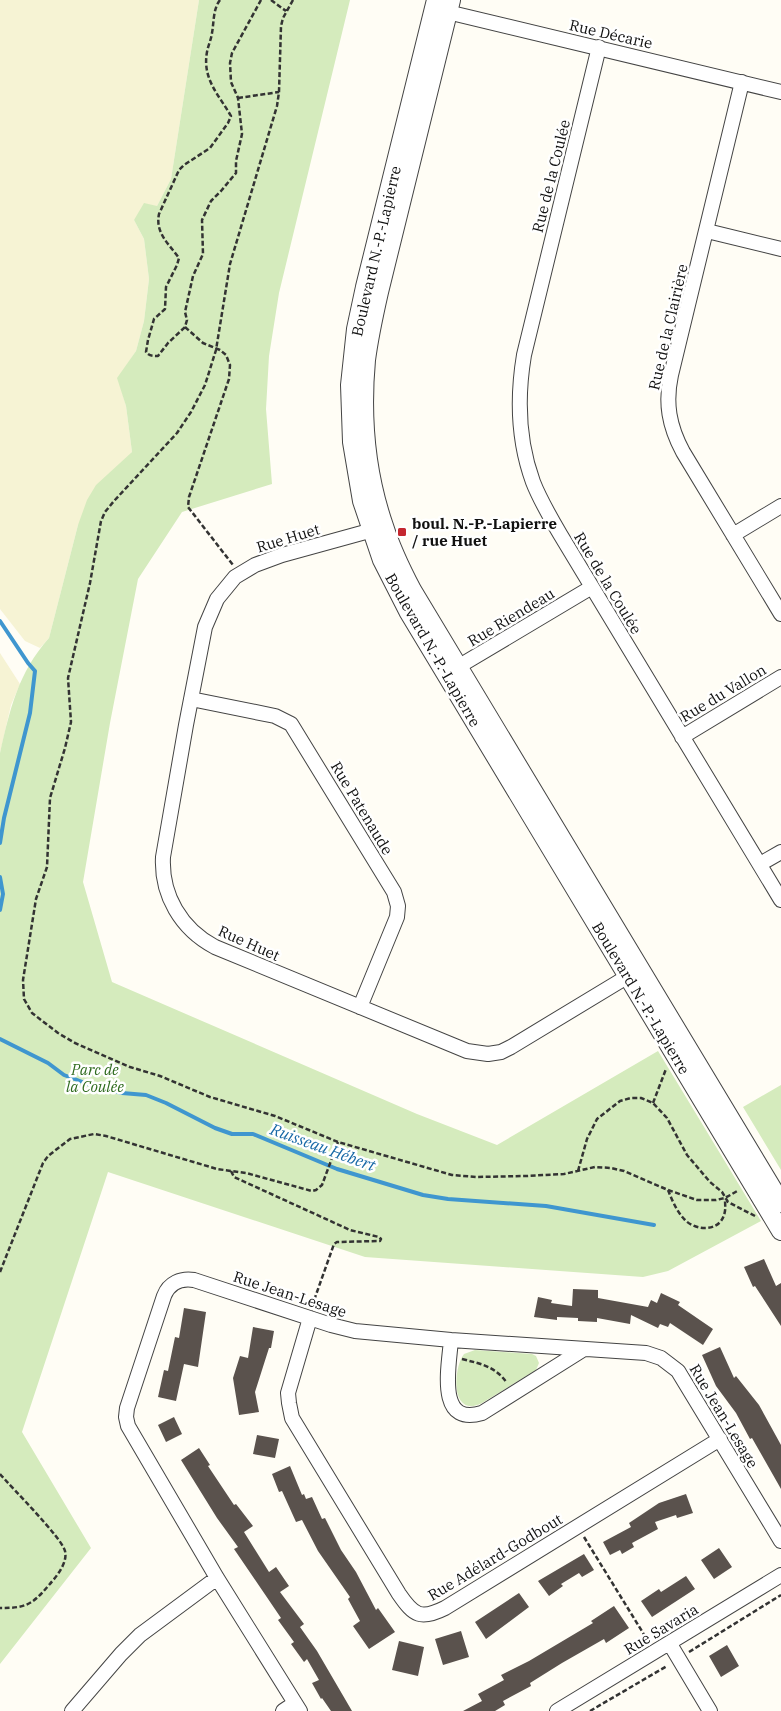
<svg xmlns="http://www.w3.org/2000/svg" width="781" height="1711" font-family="'IBM Plex Serif',serif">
<rect width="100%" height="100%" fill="#fffdf5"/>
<path fill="#f6f3d4" d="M 0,0 L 199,0 L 171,179 L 157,206 L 134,220 L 144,239 L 149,279 L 144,321 L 136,351 L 118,378 L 126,406 L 132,452 L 78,525 L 49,638 L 40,648 L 25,641 L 0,609 Z
M 0,653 L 20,684 L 11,705 L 0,753 Z"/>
<path fill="#d5ebbd" d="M 199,0 L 350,0 L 279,293 L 269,356 L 266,409 L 272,484 L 182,512 L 138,579 L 110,723 L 83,882 L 112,982 L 417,1114 L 497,1145 L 658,1051 L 761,1221 L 668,1271 L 643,1277 L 365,1257 L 108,1172 L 22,1432 L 91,1548 L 0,1664 L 0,753 C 10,709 18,673 49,638 L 78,525 L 87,500 L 96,485 L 132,452 L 126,406 L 117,378 L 136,351 L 144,321 L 149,279 L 144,239 L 134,220 L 144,203 L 157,206 L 171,179 Z
M 781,1085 L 781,1170 L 743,1107 Z
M 475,1350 L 532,1354 L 536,1356 L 539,1363 L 536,1370 L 482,1403 C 450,1419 453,1368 464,1354 Z"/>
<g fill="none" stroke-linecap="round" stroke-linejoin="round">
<path stroke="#3f96cf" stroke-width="4" d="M 0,621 L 28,663 L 35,671 L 30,713 L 4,818 L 0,843
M 0,877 L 3,894 L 0,910
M 0,1039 L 48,1063 L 64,1075 L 93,1086 L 122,1093 L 146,1095 L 166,1103 L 215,1128 L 232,1134 L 253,1134 L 337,1169 L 423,1195 L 448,1199 L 546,1206 L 654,1225"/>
</g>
<path fill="#5a524d" d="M 764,1259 L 776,1286 L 781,1283 L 781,1326 L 755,1286 L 753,1287 L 744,1267 Z
M 573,1289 L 598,1290 L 598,1298 L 648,1307 L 651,1300 L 657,1303 L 661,1293 L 680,1302 L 678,1305 L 713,1329 L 703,1345 L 670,1323 L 668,1327 L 660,1324 L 658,1328 L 631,1315 L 630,1324 L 597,1318 L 597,1322 L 578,1321 L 578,1318 L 557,1317 L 557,1320 L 534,1317 L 538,1297 L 552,1300 L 551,1303 L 572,1306 Z
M 184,1308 L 206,1312 L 198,1367 L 184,1364 L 176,1401 L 158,1397 L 164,1370 L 168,1371 L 175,1337 L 179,1338 Z
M 253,1327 L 274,1331 L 271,1348 L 269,1348 L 255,1392 L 259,1412 L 239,1415 L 233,1378 L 240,1356 L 248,1358 Z
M 720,1347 L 734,1378 L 736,1376 L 759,1405 L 781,1445 L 781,1489 L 752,1438 L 750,1439 L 736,1413 L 716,1386 L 702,1355 Z
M 174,1417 L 182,1434 L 166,1442 L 158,1425 Z
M 257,1435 L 279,1439 L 275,1458 L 253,1454 Z
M 199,1448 L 210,1465 L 208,1466 L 234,1505 L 236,1504 L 253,1526 L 244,1532 L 269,1572 L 276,1567 L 289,1586 L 280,1592 L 304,1624 L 300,1627 L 317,1651 L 352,1711 L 331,1711 L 322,1698 L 321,1699 L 312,1683 L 319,1680 L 307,1659 L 304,1662 L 291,1644 L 294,1642 L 278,1620 L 281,1618 L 234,1549 L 238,1547 L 217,1518 L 181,1460 Z
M 290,1466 L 302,1495 L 304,1494 L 306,1499 L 312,1497 L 322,1519 L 325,1518 L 341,1550 L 356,1572 L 376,1610 L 378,1608 L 395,1632 L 369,1649 L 353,1626 L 360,1621 L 348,1599 L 350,1597 L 318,1551 L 302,1520 L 296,1522 L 282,1491 L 279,1492 L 272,1474 Z
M 686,1494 L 693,1513 L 677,1518 L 676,1515 L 655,1522 L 658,1529 L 632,1543 L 634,1547 L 622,1554 L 620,1550 L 610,1555 L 603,1542 L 631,1527 L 629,1523 L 659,1503 Z
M 719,1548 L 732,1567 L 714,1579 L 701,1560 Z
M 584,1554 L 594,1570 L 582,1577 L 579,1573 L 561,1584 L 563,1586 L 549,1596 L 538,1581 Z
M 686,1576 L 695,1589 L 652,1617 L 641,1601 L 659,1589 L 661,1592 Z
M 519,1593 L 529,1607 L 486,1639 L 475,1622 Z
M 614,1606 L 629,1628 L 606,1643 L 604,1639 L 562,1663 L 530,1683 L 531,1686 L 503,1701 L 505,1705 L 495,1711 L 463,1711 L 482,1701 L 478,1694 L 504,1680 L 501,1675 L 529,1661 L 593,1623 L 591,1621 Z
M 461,1631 L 469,1657 L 443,1665 L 435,1639 Z
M 399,1641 L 424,1647 L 418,1676 L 392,1670 Z
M 727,1645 L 739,1666 L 721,1677 L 709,1656 Z"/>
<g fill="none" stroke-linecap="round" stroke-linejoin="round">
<defs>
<path id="minor" d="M 439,10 L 781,92
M 599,47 L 524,355 C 517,397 518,441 533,482 C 540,500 550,517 560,534 L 781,900
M 742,82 L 671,375 C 665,403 669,426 683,452 L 781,614
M 707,231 L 781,249
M 380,528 L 282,555 L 255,565 L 235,577 L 217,599 L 205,627 L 186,725 L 163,857 C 161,895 181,929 215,947 L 467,1051 L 488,1054 L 501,1052 L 511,1047 L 635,972
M 733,535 L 781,506
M 451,671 L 592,587
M 191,699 L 275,716 L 291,724 L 394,892 L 398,906 L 397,917 L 360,1007
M 682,737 L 781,677
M 760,864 L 781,852
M 310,1318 L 288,1393 L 289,1403 L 292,1418 L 399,1594 C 414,1616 421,1620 445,1608 L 720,1439
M 451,1340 C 449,1366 436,1427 482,1413 L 584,1349
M 670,1644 L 710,1711
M 72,1711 L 121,1654 L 140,1635 L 217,1578
M 283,1711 L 295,1703
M 300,1711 L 217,1578 L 128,1426 L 126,1417 L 127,1408 L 164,1296 C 169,1283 181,1278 194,1280 L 331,1325 L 355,1331 L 451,1340 L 646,1353 L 661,1358 L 678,1371 L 781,1541
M 557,1711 L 781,1575"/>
<path id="tertiary" d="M 436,0 L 365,287 L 356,329 L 350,385 L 352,442 L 362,501 L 382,560 L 408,611 L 781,1231
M 451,0 L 379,292 C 374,314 369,337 366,360 C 361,415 366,474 384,526 C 391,548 401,569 412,590 L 781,1203"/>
</defs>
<use href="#minor" stroke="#444" stroke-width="16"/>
<use href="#tertiary" stroke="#444" stroke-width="20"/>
<path stroke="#333" stroke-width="2.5" stroke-dasharray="5 2.5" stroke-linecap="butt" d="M 220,0 C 213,9 214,22 212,33 C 211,40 208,46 207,52 C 202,79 219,95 231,116 L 228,123 L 210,148 L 184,165 L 179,170 L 159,214 C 155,233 169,244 179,258 L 177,265 L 166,287 L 165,309 L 154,319 L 148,340 L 146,352 C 149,356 153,356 158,356 L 168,343 L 185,327 L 187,320 L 185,312 L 193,276 L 203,254 L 202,220 L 211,201 L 221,191 L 236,173 L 236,161 L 242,134 L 238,98 L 231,82 L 230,63 L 232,53 L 261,0
M 271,0 L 286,11
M 293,0 L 283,18 L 281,26 L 279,92 L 277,106 L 230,264 L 216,350 L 205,385 L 191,412 L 177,433 L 114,501 L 105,512 L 101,521 L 90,583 L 68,678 L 71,722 L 65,748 L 50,798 L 47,867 L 36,899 L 23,980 L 24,999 L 32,1013 L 58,1033 L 75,1043 L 130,1067 L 160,1076 L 210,1097 L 275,1116 L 338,1142 L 452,1175 L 476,1177 L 526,1176 L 564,1174 L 595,1167 L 611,1168 L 624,1171 L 668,1190 L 697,1200 L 716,1200 L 725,1198 L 739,1190
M 238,98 L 279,92
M 185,327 L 203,343 L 220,350 L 226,355 L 230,365 L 229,379 L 189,497 L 188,507 L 233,565
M 653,1103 L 666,1069
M 231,1171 L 234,1177 L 350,1230 L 379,1237 L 381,1239 L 380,1241 L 337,1242 L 334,1244 L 312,1306
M 578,1171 L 587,1139 L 597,1119 L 620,1101 L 631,1098 L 641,1098 L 653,1103 L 667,1118 L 687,1155 L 710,1182 L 722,1192 L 728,1202 L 755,1216
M 668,1190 C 672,1200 677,1212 685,1220 C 696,1231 719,1232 724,1215 C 726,1210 725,1204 725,1199
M 0,1272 L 43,1163 L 48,1156 L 70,1139 L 94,1134 L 106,1136 L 217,1169 L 246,1173 L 312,1191 L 316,1190 L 322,1185 L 338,1142
M 462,1359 C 481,1364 495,1366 507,1383
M 0,1474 C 12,1488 62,1538 65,1551 C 68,1563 56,1577 49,1585 C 32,1605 26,1608 0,1608
M 584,1537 L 648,1641
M 689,1652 L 781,1595
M 590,1711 L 667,1666"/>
<use href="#minor" stroke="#fff" stroke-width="14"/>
<use href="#tertiary" stroke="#fff" stroke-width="18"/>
</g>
<rect fill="#c4262e" stroke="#fff" stroke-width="2" x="397" y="527" width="10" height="10" rx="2.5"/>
<g text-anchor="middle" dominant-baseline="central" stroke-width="5" stroke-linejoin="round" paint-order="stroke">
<g font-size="15" fill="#111" stroke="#fff">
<text transform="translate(611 34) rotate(13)">Rue Décarie</text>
<text transform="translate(551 176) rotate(-76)">Rue de la Coulée</text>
<text transform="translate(376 251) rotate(-77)">Boulevard N.-P.-Lapierre</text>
<text transform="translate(668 327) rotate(-77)">Rue de la Clairière</text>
<text transform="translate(288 538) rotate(-17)">Rue Huet</text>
<text transform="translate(608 583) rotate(59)">Rue de la Coulée</text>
<text transform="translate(511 617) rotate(-31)">Rue Riendeau</text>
<text transform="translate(433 650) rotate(60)">Boulevard N.-P.-Lapierre</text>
<text transform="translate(723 693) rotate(-31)">Rue du Vallon</text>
<text transform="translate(362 808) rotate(59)">Rue Patenaude</text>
<text transform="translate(249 943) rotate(24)">Rue Huet</text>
<text transform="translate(641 998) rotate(59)">Boulevard N.-P.-Lapierre</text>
<text transform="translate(290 1294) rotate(18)">Rue Jean-Lesage</text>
<text transform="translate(724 1416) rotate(59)">Rue Jean-Lesage</text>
<text transform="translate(495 1557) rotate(-31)">Rue Adélard-Godbout</text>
<text transform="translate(661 1629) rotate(-31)">Rue Savaria</text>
</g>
<g font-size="15" font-weight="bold" fill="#111" stroke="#fff" text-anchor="start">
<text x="412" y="523">boul. N.-P.-Lapierre<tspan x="412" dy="17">/ rue Huet</tspan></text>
</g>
<g font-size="15" font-style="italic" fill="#2f6b1f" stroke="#fff">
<text x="95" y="1069">Parc de<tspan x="95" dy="17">la Coulée</tspan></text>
</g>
<g font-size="16" font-style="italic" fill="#1768a6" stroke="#fff">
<text transform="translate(323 1147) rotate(20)">Ruisseau Hébert</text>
</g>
</g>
</svg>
